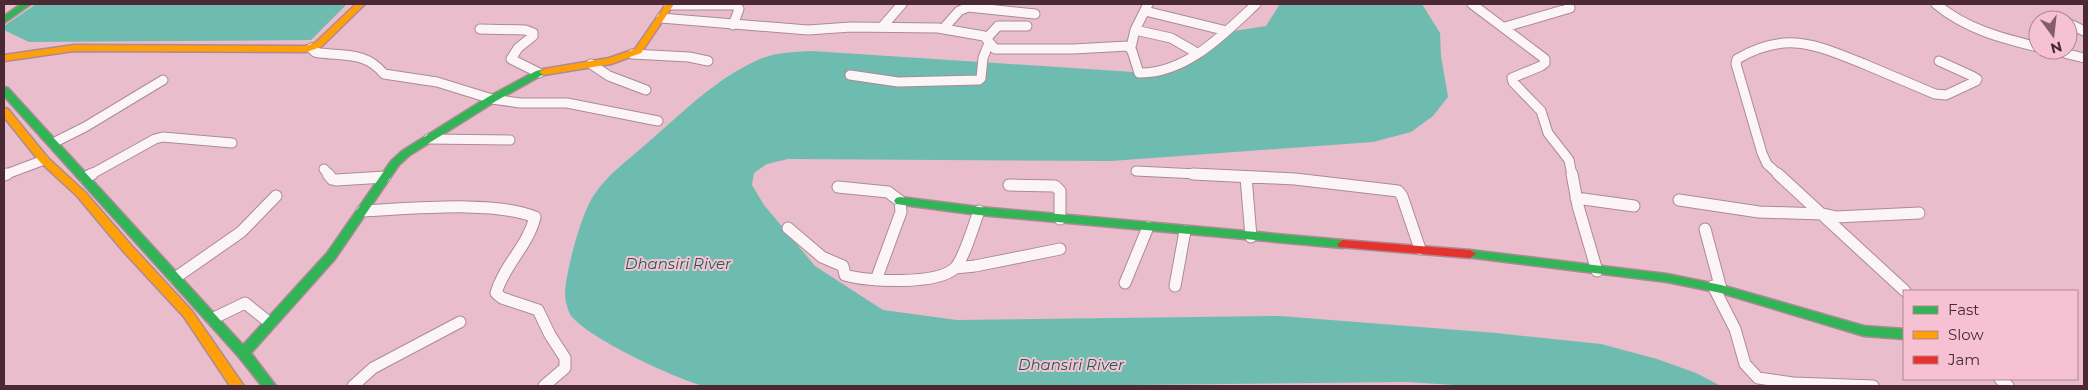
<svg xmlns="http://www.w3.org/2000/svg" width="2088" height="390" font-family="Montserrat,sans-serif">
<rect width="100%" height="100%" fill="#e9bdcc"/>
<path fill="#6ebcaf" d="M 36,4 L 347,4 L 311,40 L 29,42 L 4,30 L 4,26 Z
M 1280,4 L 1422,4 L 1440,33 L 1441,56 L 1448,97 L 1433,116 L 1411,132 L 1373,142 L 1111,161 L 788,159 L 767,164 L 754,173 L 752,185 L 764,205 L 815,266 L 883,310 L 957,320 L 1280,316 L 1496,333 L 1601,344 L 1657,359 L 1696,373 L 1721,386 L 1470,386 L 1406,382 L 1047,386 L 704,386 C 678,380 578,334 569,312 C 567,307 565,299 565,293 C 566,271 581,214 594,195 C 607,175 627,161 645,145 C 681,114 716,78 760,59 C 777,52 795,52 812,51 L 1133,72 L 1154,68 L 1184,57 L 1228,32 L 1266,26 Z"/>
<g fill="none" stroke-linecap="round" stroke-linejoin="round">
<defs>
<path id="street-far1" d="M 1472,4 L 1545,59 L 1545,63 L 1541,66 L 1512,78 L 1513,82 L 1541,111 L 1548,133 L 1569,160 L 1572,175
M 1936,4 C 1966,29 2001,38 2038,47
M 669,5 L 736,5 L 739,9 L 733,25
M 1145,11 L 1227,31
M 661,18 L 808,30 L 851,27 L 938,28 L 984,36 L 995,49 L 1073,49 L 1128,46 L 1132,51 L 1139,73 C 1186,74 1224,34 1256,4
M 2072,25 L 2084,31
M 882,27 L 902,4
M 1505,27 L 1570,8 L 1568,4
M 944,28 L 959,11 L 968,7 L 1035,14
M 480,29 L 525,30 L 533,33 L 533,36 L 518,48 L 511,59 L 539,73
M 1135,30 L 1171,38 L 1197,53
M 987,38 L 998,26 L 1027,26
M 1131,47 L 1135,30 L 1148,4
M 311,48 L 315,52 L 320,53 C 346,56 366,52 384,74 L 437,82 L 492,99 L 520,103 L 567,103 L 658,121
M 2052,50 L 2084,58
M 632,54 L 689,57 L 708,61
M 591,64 L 609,76 L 646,90
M 850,75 L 898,82 L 979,80 L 981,78 L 983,58 L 989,43
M 428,139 L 510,140
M 53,143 L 85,127 L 163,80
M 324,169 L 329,175
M 1136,171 L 1218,175
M 4,175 L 44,160
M 90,175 L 155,139 L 163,137 L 232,143
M 1779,175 L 1767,164 L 1762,153 L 1736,64 L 1737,59 C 1786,30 1817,45 1864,64 C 1888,74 1911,84 1935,94 L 1946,95 L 1976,81 L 1977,79 L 1972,76 L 1939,61"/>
<path id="street" d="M 328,174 L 332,179 L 336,180 L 385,177
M 1193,174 L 1295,179 L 1398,191 L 1402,196 L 1420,249
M 1572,174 L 1578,206 L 1597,271
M 1778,174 L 1905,291
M 4,175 L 7,174
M 1246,177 L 1251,237
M 85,178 L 92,174
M 1009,185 L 1055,186 L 1060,191 L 1060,219
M 838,187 L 888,192 L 900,201 L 901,212 L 876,280
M 1576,198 L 1634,206
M 1679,200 L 1759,212 L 1823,214 L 1836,217 L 1919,213
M 362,211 C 409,209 493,200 535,217 C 528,246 504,265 496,293 L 502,298 L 538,310 L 550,335 L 565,358 L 565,368 L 544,386
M 788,228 L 822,257 L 843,266 L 845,275 C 867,282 938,285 955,268 C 964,259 974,224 979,211
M 1705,229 L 1721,289
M 955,268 L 975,266 L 1060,249
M 175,278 L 241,232 L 276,196
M 1125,283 L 1148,227
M 1175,286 L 1185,231
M 1713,286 L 1735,329 L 1745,364 L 1758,378 L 1793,383 L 1873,386
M 212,319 L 245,303 L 270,323
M 2000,379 L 2008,386
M 353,386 L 373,368 L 460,322"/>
<path id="fast" d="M 21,4 L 31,4 L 4,23 L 4,16 Z
M 544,69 L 549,72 L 547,74 L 542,75 L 496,101 L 410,155 L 399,165 L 335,259 L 251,353 L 276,386 L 262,386 L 238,356 L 4,96 L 4,87 L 8,88 L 243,345 L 327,253 L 391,161 L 402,151 L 488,97 L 536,71 Z
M 900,197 L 979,207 L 1343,240 L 1349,244 L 1343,248 L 979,215 L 896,204 L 894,201 L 896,198 Z
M 1470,250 L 1667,274 L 1721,285 L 1864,326 L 1904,329 L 1904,339 L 1864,336 L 1721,293 L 1667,282 L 1466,257 L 1464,254 Z"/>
<path id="slow" d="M 356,4 L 365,4 L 321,47 L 306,52 L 74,51 L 4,61 L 4,55 L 74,45 L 305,46 L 315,43 Z
M 666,4 L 674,4 L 641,53 L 611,64 L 544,75 L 539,72 L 544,69 L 609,58 L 635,49 Z
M 4,108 L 8,109 L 48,158 L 85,192 L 131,245 L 192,311 L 244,386 L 230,386 L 184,317 L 123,251 L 77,196 L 40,162 L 4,117 Z"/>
<path id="jam" d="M 1343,240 L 1470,250 L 1476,254 L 1470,258 L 1339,247 L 1337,244 Z"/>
</defs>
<use href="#street-far1" stroke="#ab8a96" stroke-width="11"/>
<use href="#street" stroke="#ab8a96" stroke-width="13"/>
<use href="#fast" stroke="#ab8a96" stroke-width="3"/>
<use href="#slow" stroke="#ab8a96" stroke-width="3"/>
<use href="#jam" stroke="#ab8a96" stroke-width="3"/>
<use href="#street-far1" stroke="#fcf5f7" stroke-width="9"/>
<use href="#street" stroke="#fcf5f7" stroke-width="11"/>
<use href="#fast" fill="#30b455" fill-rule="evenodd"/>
<use href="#slow" fill="#ff9f0a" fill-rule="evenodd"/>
<use href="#jam" fill="#e5322d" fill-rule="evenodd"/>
</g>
<g text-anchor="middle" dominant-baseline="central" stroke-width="4" stroke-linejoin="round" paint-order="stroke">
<g font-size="15" font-style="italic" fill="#1a5f51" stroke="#f6c2d3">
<text x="678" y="263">Dhansiri River</text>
<text x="1071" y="364">Dhansiri River</text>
</g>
</g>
<rect width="2088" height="390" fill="none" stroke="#4a2935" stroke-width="10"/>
<rect x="1903" y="290" width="175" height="90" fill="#f6c2d3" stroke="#b18594"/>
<rect x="1913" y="306" width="25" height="8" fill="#30b455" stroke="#b18594"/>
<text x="1948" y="315" font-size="15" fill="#4a2935">Fast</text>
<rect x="1913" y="331" width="25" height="8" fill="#ff9f0a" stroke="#b18594"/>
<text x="1948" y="340" font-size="15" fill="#4a2935">Slow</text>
<rect x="1913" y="356" width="25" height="8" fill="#e5322d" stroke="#b18594"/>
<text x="1948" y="365" font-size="15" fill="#4a2935">Jam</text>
<g transform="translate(2053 35) rotate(165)"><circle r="24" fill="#f6c2d3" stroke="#b18594"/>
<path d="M0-4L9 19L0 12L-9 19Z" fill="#825d6a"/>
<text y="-8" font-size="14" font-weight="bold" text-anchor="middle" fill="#4a2935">N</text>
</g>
</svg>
